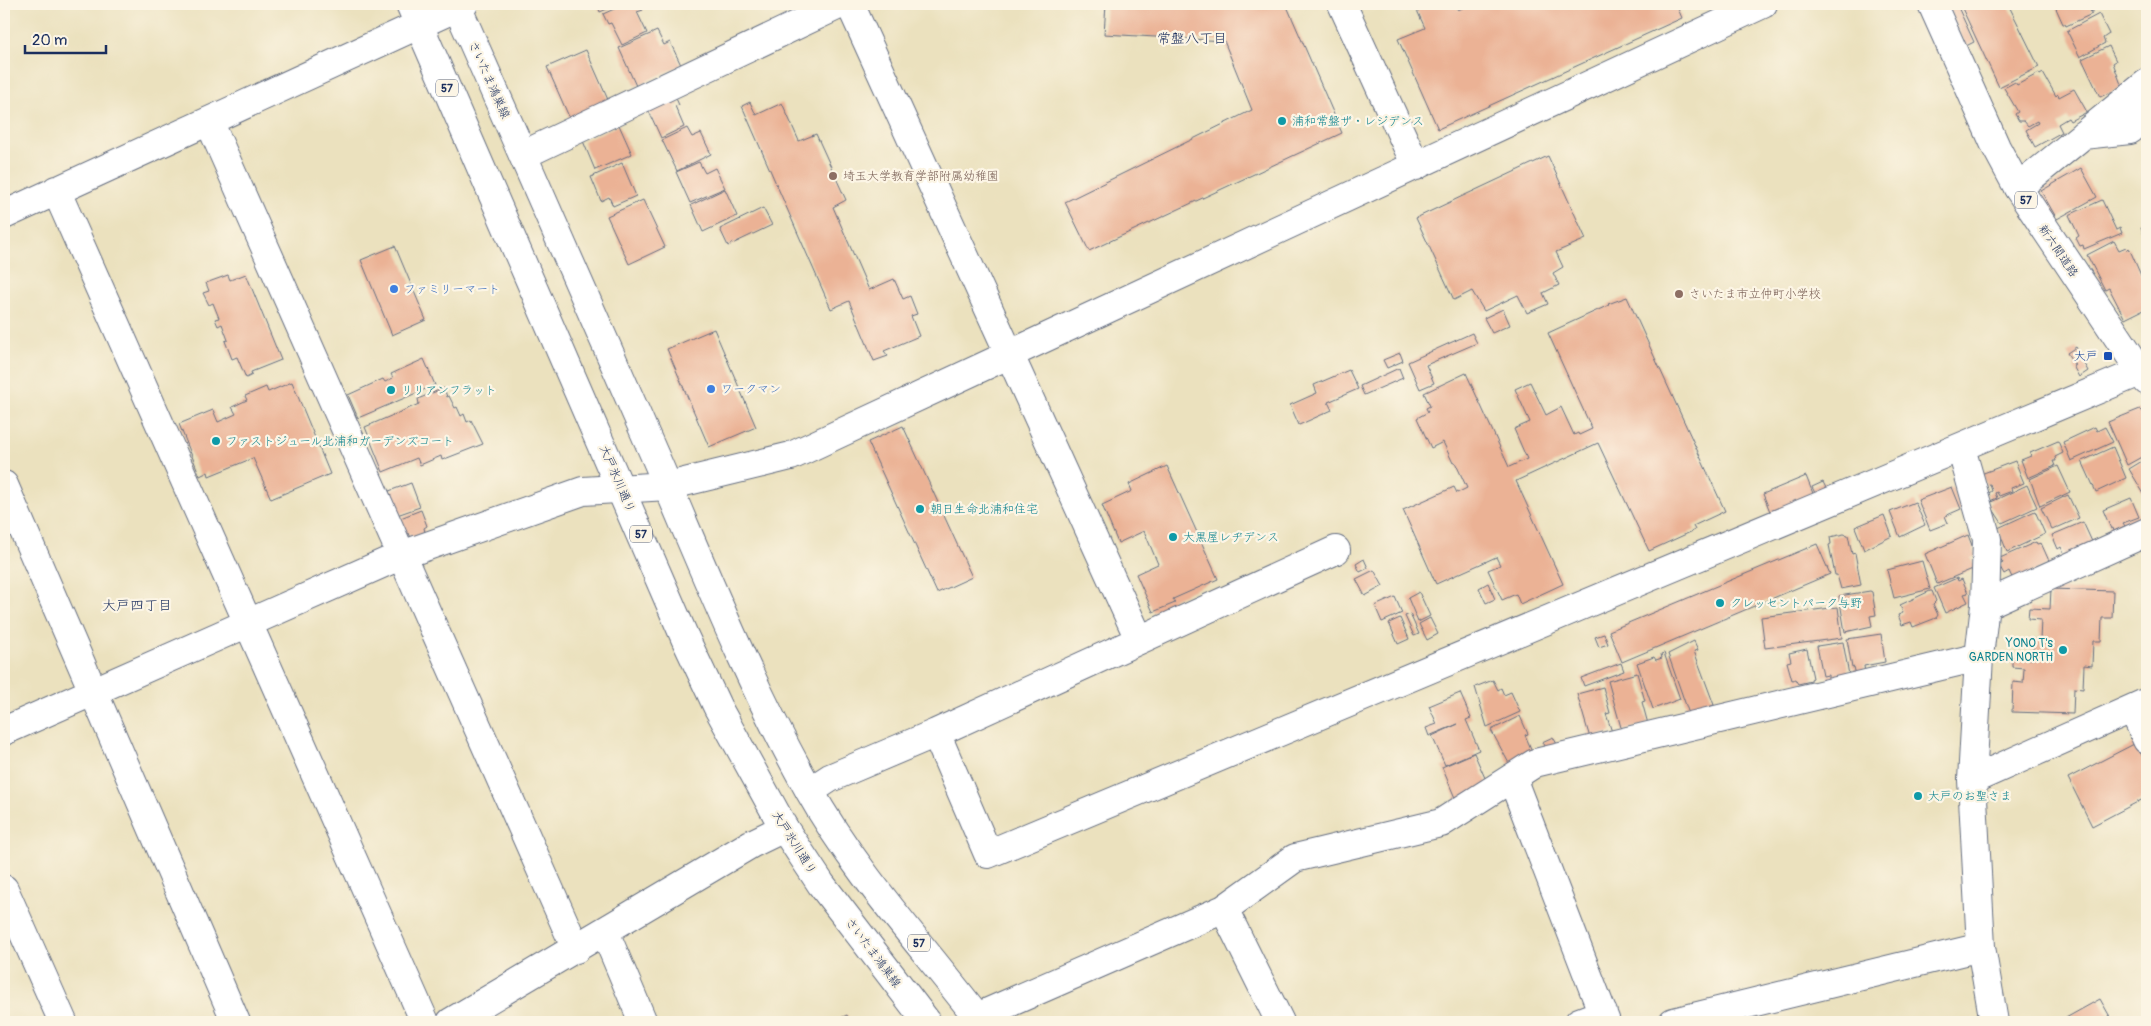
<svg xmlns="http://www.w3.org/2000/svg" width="2151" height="1026" font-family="Pangolin,'Klee One',sans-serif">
<rect width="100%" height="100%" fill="#fcf5e5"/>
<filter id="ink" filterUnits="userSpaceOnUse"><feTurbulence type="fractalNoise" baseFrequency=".02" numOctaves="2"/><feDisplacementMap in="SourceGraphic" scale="10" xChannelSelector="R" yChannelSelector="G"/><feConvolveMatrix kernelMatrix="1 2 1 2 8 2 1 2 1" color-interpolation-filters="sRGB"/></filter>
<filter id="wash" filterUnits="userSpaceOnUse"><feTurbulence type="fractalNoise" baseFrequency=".0096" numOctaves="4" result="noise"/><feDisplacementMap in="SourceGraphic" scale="20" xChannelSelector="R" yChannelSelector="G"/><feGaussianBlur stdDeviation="1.12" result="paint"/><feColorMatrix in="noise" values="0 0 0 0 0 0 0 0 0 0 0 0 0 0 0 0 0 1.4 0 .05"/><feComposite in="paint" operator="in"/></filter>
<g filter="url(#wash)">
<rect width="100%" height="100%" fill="#ebe1be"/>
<g id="blocks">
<path fill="#ebb295" d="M 597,4 L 619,4 L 600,12 Z
M 625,4 L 640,4 L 643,10 L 637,12 L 647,33 L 622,45 L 611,23 L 608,24 L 603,14 Z
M 1106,4 L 1286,4 L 1342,133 L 1089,251 L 1065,202 L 1252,110 L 1224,41 L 1104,34 Z
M 1420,4 L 1456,4 L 1458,10 L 1471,4 L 1676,4 L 1682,18 L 1438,129 L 1398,39 L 1425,28 L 1415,6 Z
M 1960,4 L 2008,4 L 2039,67 L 1999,87 Z
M 2054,4 L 2089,4 L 2093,11 L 2090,11 L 2092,14 L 2066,26 L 2065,24 L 2063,24 Z
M 1957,5 L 1974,42 L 1966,46 L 1949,8 Z
M 2099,14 L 2109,34 L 2103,38 L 2105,43 L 2080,57 L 2067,31 Z
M 657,31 L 664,45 L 670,42 L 681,65 L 636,86 L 619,48 Z
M 2109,46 L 2116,61 L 2113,63 L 2122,87 L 2100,97 L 2082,59 Z
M 586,50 L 609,102 L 570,119 L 547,67 Z
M 2039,73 L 2040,75 L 2043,73 L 2056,96 L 2058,94 L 2059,97 L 2074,89 L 2087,112 L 2070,121 L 2068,118 L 2058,124 L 2062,132 L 2035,147 L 2026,130 L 2038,123 L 2037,121 L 2028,126 L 2024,121 L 2019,121 L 2015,114 L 2018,112 L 2004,88 L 2015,82 L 2017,85 Z
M 674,94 L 679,105 L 675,106 L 684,127 L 661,138 L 647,107 Z
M 750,102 L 756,115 L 782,103 L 799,141 L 816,134 L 846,200 L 833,207 L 869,290 L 894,279 L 903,299 L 910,296 L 917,314 L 911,316 L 919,336 L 884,351 L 888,356 L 874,361 L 849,301 L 831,309 L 742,106 Z
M 619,125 L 632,154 L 595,170 L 583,141 Z
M 687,128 L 692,137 L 701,133 L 711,154 L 677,171 L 662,140 Z
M 1548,156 L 1586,239 L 1556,252 L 1563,267 L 1553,273 L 1559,285 L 1543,293 L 1548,304 L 1527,313 L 1518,295 L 1484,311 L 1472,291 L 1454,300 L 1416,218 Z
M 699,162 L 705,173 L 715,168 L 725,188 L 690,203 L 676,172 Z
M 622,163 L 636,196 L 613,206 L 609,197 L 601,201 L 591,177 Z
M 2081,168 L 2097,197 L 2057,219 L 2041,191 Z
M 725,189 L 737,216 L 703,232 L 691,205 Z
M 643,200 L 665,247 L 629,264 L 607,216 Z
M 2102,200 L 2116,230 L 2120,228 L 2122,233 L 2084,249 L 2083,245 L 2080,246 L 2076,238 L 2079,236 L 2069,215 Z
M 763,208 L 772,225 L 728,246 L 720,229 Z
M 2147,226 L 2147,236 L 2145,237 L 2141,228 Z
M 2114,241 L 2119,250 L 2126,247 L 2127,250 L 2129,248 L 2147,289 L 2147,308 L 2125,319 L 2109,288 L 2105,290 L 2087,255 Z
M 395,246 L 426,320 L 392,335 L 361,260 Z
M 246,274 L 281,360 L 251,372 L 252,375 L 246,378 L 237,357 L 232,359 L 225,341 L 228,340 L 222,324 L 218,326 L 215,319 L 219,318 L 213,303 L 209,305 L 203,293 L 209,291 L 206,283 L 228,275 L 230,280 Z
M 1627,297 L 1725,511 L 1693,526 L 1695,530 L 1649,551 L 1598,443 L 1516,481 L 1563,584 L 1520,604 L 1516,594 L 1502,600 L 1488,570 L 1500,565 L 1496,557 L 1436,584 L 1403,510 L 1454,487 L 1457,493 L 1467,488 L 1455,462 L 1453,463 L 1443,442 L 1431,448 L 1417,418 L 1428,412 L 1426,408 L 1430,406 L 1424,393 L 1466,373 L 1509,467 L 1527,459 L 1514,429 L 1530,422 L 1515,389 L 1530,382 L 1546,415 L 1561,407 L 1574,435 L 1578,433 L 1579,435 L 1592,429 L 1548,333 L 1609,305 L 1608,304 Z
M 1503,309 L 1510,325 L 1492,333 L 1484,318 Z
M 714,329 L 756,427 L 709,447 L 667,349 Z
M 1472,333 L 1477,343 L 1426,365 L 1434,383 L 1420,389 L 1408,362 Z
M 2076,347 L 2084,359 L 2082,360 L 2088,371 L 2079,377 L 2073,366 L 2075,365 L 2067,353 Z
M 1400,353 L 1403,361 L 1387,368 L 1383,360 Z
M 424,359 L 435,385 L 358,418 L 348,395 L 383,379 L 385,382 L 393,378 L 391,374 Z
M 1399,368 L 1403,378 L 1364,395 L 1360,386 Z
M 1349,370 L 1358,389 L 1328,402 L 1332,410 L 1299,425 L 1290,405 L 1317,393 L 1314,385 Z
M 292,382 L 330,474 L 271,499 L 253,458 L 209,476 L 208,472 L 200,476 L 179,424 L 213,410 L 218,422 L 236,414 L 232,407 L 247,400 L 245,396 L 266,387 L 268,392 Z
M 444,388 L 447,397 L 449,396 L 455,408 L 457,407 L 461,416 L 464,414 L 467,422 L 471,420 L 483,444 L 442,460 L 441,456 L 420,465 L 417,458 L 383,472 L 365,427 L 419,404 L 418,399 Z
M 2140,409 L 2147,416 L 2147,454 L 2127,465 L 2108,422 Z
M 903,426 L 972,577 L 937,593 L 868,442 Z
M 2095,427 L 2097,431 L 2105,427 L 2113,442 L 2071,461 L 2063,442 Z
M 2058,441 L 2063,453 L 2055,457 L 2056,461 L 2053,461 L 2055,466 L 2028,478 L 2021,460 L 2031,456 L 2030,453 Z
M 2113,447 L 2126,478 L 2096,492 L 2082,461 Z
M 2147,458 L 2147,493 L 2144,494 L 2129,469 Z
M 2015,461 L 2024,483 L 2011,488 L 2012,491 L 1999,496 L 1997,492 L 1995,493 L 1997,498 L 1990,501 L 1987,494 L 1992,491 L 1990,484 L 1986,485 L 1981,474 Z
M 1167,466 L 1218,579 L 1173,599 L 1175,603 L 1153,612 L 1136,574 L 1158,564 L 1144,531 L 1118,543 L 1102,505 L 1132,491 L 1129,484 Z
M 2058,466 L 2070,492 L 2040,506 L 2030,479 Z
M 1806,476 L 1814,496 L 1771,514 L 1763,494 Z
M 1823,482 L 1827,490 L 1816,495 L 1812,487 Z
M 411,483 L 420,507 L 397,515 L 389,491 Z
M 2027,485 L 2037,507 L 2002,523 L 1989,503 Z
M 1952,487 L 1961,509 L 1945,516 L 1948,523 L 1930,530 L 1918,500 Z
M 2068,495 L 2079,518 L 2052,530 L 2041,508 Z
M 2131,498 L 2139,517 L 2123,523 L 2125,526 L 2114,531 L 2113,528 L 2111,529 L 2103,510 Z
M 1915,502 L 1925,525 L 1900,537 L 1890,512 Z
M 421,510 L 427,526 L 424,528 L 425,532 L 411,538 L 409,533 L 404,535 L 398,519 Z
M 2035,511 L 2045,534 L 2007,552 L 1998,528 Z
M 1884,515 L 1892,536 L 1864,550 L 1855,527 Z
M 2083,522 L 2094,546 L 2066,558 L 2061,547 L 2058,549 L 2052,535 Z
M 1844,534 L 1848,535 L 1852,554 L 1855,553 L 1861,585 L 1841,589 L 1837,575 L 1835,575 L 1829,545 L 1831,544 L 1830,537 Z
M 1968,535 L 1976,556 L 1971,558 L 1975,568 L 1937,584 L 1925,554 Z
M 2036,542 L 2037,544 L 2041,543 L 2050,563 L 2014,582 L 2009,571 L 2004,574 L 1999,565 L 2003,563 L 2000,558 Z
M 1817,544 L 1830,574 L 1622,662 L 1609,631 Z
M 1364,559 L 1368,568 L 1360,572 L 1356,564 Z
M 1922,561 L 1930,589 L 1894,598 L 1887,570 Z
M 1374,570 L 1383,586 L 1365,596 L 1356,579 Z
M 1957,578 L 1958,581 L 1962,579 L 1968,593 L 1964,594 L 1968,602 L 1945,613 L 1934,588 Z
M 1488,583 L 1495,599 L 1486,603 L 1479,588 Z
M 2051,589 L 2113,591 L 2112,618 L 2102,618 L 2101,641 L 2093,641 L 2092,666 L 2084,665 L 2083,689 L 2074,688 L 2073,714 L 2012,712 L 2013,682 L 2023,683 L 2024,668 L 2012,667 L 2012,658 L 2033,659 L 2033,640 L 2040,640 L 2041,620 L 2028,619 L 2029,608 L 2050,609 Z
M 1870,591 L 1872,592 L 1876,615 L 1870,616 L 1872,626 L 1845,632 L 1839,596 Z
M 1930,591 L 1932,591 L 1936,601 L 1933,604 L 1938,615 L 1936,618 L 1913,627 L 1911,622 L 1902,625 L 1898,615 L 1903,613 L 1900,605 Z
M 1419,592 L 1430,616 L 1418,622 L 1408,598 Z
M 1395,597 L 1402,613 L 1382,622 L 1375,606 Z
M 1838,607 L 1842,638 L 1765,648 L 1761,617 Z
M 1410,614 L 1419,634 L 1414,636 L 1405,616 Z
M 1400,618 L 1409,639 L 1398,644 L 1389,623 Z
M 1430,618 L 1438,634 L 1427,640 L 1419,624 Z
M 1604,634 L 1608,644 L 1599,647 L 1595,637 Z
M 1881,634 L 1885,662 L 1864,666 L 1865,673 L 1856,675 L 1854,667 L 1852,668 L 1847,639 Z
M 1694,641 L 1698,650 L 1694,651 L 1714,705 L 1689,714 L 1668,654 Z
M 1843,642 L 1849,675 L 1833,680 L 1833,678 L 1828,679 L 1828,675 L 1823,676 L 1817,646 Z
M 1807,649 L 1813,678 L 1811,679 L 1811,681 L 1798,684 L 1795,679 L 1792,680 L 1787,662 L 1791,661 L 1789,653 Z
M 1664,653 L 1680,699 L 1653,709 L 1637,663 L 1654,657 L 1656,660 L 1662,658 L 1661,654 Z
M 1621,663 L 1624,671 L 1584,686 L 1581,678 Z
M 1637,673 L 1645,701 L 1642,702 L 1648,724 L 1622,731 L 1608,681 Z
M 1493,680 L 1498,690 L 1501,688 L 1504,695 L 1511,692 L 1520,712 L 1487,727 L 1475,687 Z
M 1603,687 L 1610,713 L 1606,714 L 1612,732 L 1590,738 L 1577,694 Z
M 1460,693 L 1471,718 L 1466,720 L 1479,750 L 1445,765 L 1432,736 L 1458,724 L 1429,736 L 1426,728 L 1437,724 L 1429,706 Z
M 1520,716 L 1528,734 L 1525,735 L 1532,751 L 1511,767 L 1491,730 Z
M 1553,737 L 1558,746 L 1547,752 L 1542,742 Z
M 2136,743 L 2147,766 L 2147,797 L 2092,826 L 2068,778 Z
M 1474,753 L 1489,787 L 1458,805 L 1442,767 Z
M 2100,999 L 2113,1022 L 2066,1022 L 2064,1019 Z
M 847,1015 L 850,1022 L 832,1022 Z"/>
</g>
</g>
<g filter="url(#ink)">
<use href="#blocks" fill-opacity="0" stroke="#646d80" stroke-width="1"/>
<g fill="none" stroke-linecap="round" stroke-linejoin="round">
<defs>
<path id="minor" d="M 850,4 L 1139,639
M 1342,4 L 1416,166
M 209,121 L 576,949
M 2083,135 L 2130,130 L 2147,115
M 523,155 L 841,4
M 2018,188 L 2147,83
M 56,190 L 425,1022
M 4,215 L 464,4
M 1961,448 L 1987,539 L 1985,605 L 1979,657 L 1972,780 L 1981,947 L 1994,1022
M 4,485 L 236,1022
M 1336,550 L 936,733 L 988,854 L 2147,369
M 1985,605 L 2147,532
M 2133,709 L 2147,740
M 4,731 L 402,555 L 583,491 L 668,486 L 791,456 L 1763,4
M 1512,778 L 1606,1022
M 1972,780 L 2147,702
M 810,791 L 830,778 L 936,733
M 4,889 L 63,1022
M 1224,909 L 1280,1022
M 605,932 L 643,1022
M 977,1017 L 1224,909 L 1295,858 L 1441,823 L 1535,763 L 1979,657
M 451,1022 L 751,844 L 784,828
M 1579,1022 L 1603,1013
M 1673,1022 L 1981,947"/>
<path id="major" d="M 410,4 L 685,638 L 718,708 L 784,828 L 821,884 L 927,1022
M 456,4 C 522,154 589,303 654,454 C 703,567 748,682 809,790 C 856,874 923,946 981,1022
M 1932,4 L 1996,147 L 2018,188 L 2147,381"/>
</defs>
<use href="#minor" stroke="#646d80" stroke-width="30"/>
<use href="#major" stroke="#646d80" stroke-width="30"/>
<use href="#minor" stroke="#fff" stroke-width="28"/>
<use href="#major" stroke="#fff" stroke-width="28"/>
</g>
</g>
<g fill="#0f9aa8" stroke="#fcf5e5" stroke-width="2">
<circle cx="1282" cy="121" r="5"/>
<circle cx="391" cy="390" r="5"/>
<circle cx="216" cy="441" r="5"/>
<circle cx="920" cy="509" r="5"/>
<circle cx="1173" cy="537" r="5"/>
<circle cx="1720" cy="603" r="5"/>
<circle cx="2063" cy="650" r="5"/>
<circle cx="1918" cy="796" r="5"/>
</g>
<g fill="#8d6e63" stroke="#fcf5e5" stroke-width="2">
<circle cx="833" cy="176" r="5"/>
<circle cx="1679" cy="294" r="5"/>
</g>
<g fill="#3f7fe0" stroke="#fcf5e5" stroke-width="2">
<circle cx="394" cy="289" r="5"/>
<circle cx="711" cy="389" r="5"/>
</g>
<rect fill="#1a4fb4" stroke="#fcf5e5" stroke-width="2" x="2103" y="351" width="10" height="10" rx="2.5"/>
<g text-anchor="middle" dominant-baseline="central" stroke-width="4.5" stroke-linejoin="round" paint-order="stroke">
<g fill="#fcf5e5" stroke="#5e6a86" stroke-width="1">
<rect x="436" y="79.5" width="22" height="17" rx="4"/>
<rect x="2015" y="191.5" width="22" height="17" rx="4"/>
<rect x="630" y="525.5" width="22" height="17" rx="4"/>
<rect x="908" y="934.5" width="22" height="17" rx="4"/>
</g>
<g font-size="11" font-weight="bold" fill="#1b2f5e">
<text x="447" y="88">57</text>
<text x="2026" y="200">57</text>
<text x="641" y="534">57</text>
<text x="919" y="943">57</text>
</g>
<g font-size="12" fill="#1b2f5e" stroke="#fcf5e5">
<text transform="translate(489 80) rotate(66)">さいたま鴻巣線</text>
<text transform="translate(2058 251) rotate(56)">新六間道路</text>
<text transform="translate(617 479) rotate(67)">大戸氷川通り</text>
<text transform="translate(794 843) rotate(58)">大戸氷川通り</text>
<text transform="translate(873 953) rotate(53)">さいたま鴻巣線</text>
</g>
<g font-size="12" fill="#0d838f" stroke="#fcf5e5" text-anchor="start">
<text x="1292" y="121">浦和常盤ザ・レジデンス</text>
<text x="401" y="390">リリアンフラット</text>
<text x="226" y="441">ファストジュール北浦和ガーデンズコート</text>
<text x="930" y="509">朝日生命北浦和住宅</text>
<text x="1183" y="537">大黒屋レヂデンス</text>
<text x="1730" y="603">クレッセントパーク与野</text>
<text x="2053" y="643" text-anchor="end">YONO T's<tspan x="2053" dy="14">GARDEN NORTH</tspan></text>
<text x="1928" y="796">大戸のお聖さま</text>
</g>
<g font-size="12" fill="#785e54" stroke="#fcf5e5" text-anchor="start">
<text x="843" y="176">埼玉大学教育学部附属幼稚園</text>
<text x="1689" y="294">さいたま市立仲町小学校</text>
</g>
<g font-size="12" fill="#366cbe" stroke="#fcf5e5" text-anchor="start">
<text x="404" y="289">ファミリーマート</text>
<text x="721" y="389">ワークマン</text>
</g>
<g font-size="12" fill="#164399" stroke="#fcf5e5" text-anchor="end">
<text x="2098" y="356">大戸</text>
</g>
<g font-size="14" fill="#1b2f5e" stroke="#fcf5e5">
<text x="1192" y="38">常盤八丁目</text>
<text x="137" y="605">大戸四丁目</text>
</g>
</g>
<rect width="2151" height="1026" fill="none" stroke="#fcf5e5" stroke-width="20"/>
<path d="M25 45v8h81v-8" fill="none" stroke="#1b2f5e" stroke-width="2.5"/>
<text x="32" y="45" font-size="15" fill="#1b2f5e" stroke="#fcf5e5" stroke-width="4" paint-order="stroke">20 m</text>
</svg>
